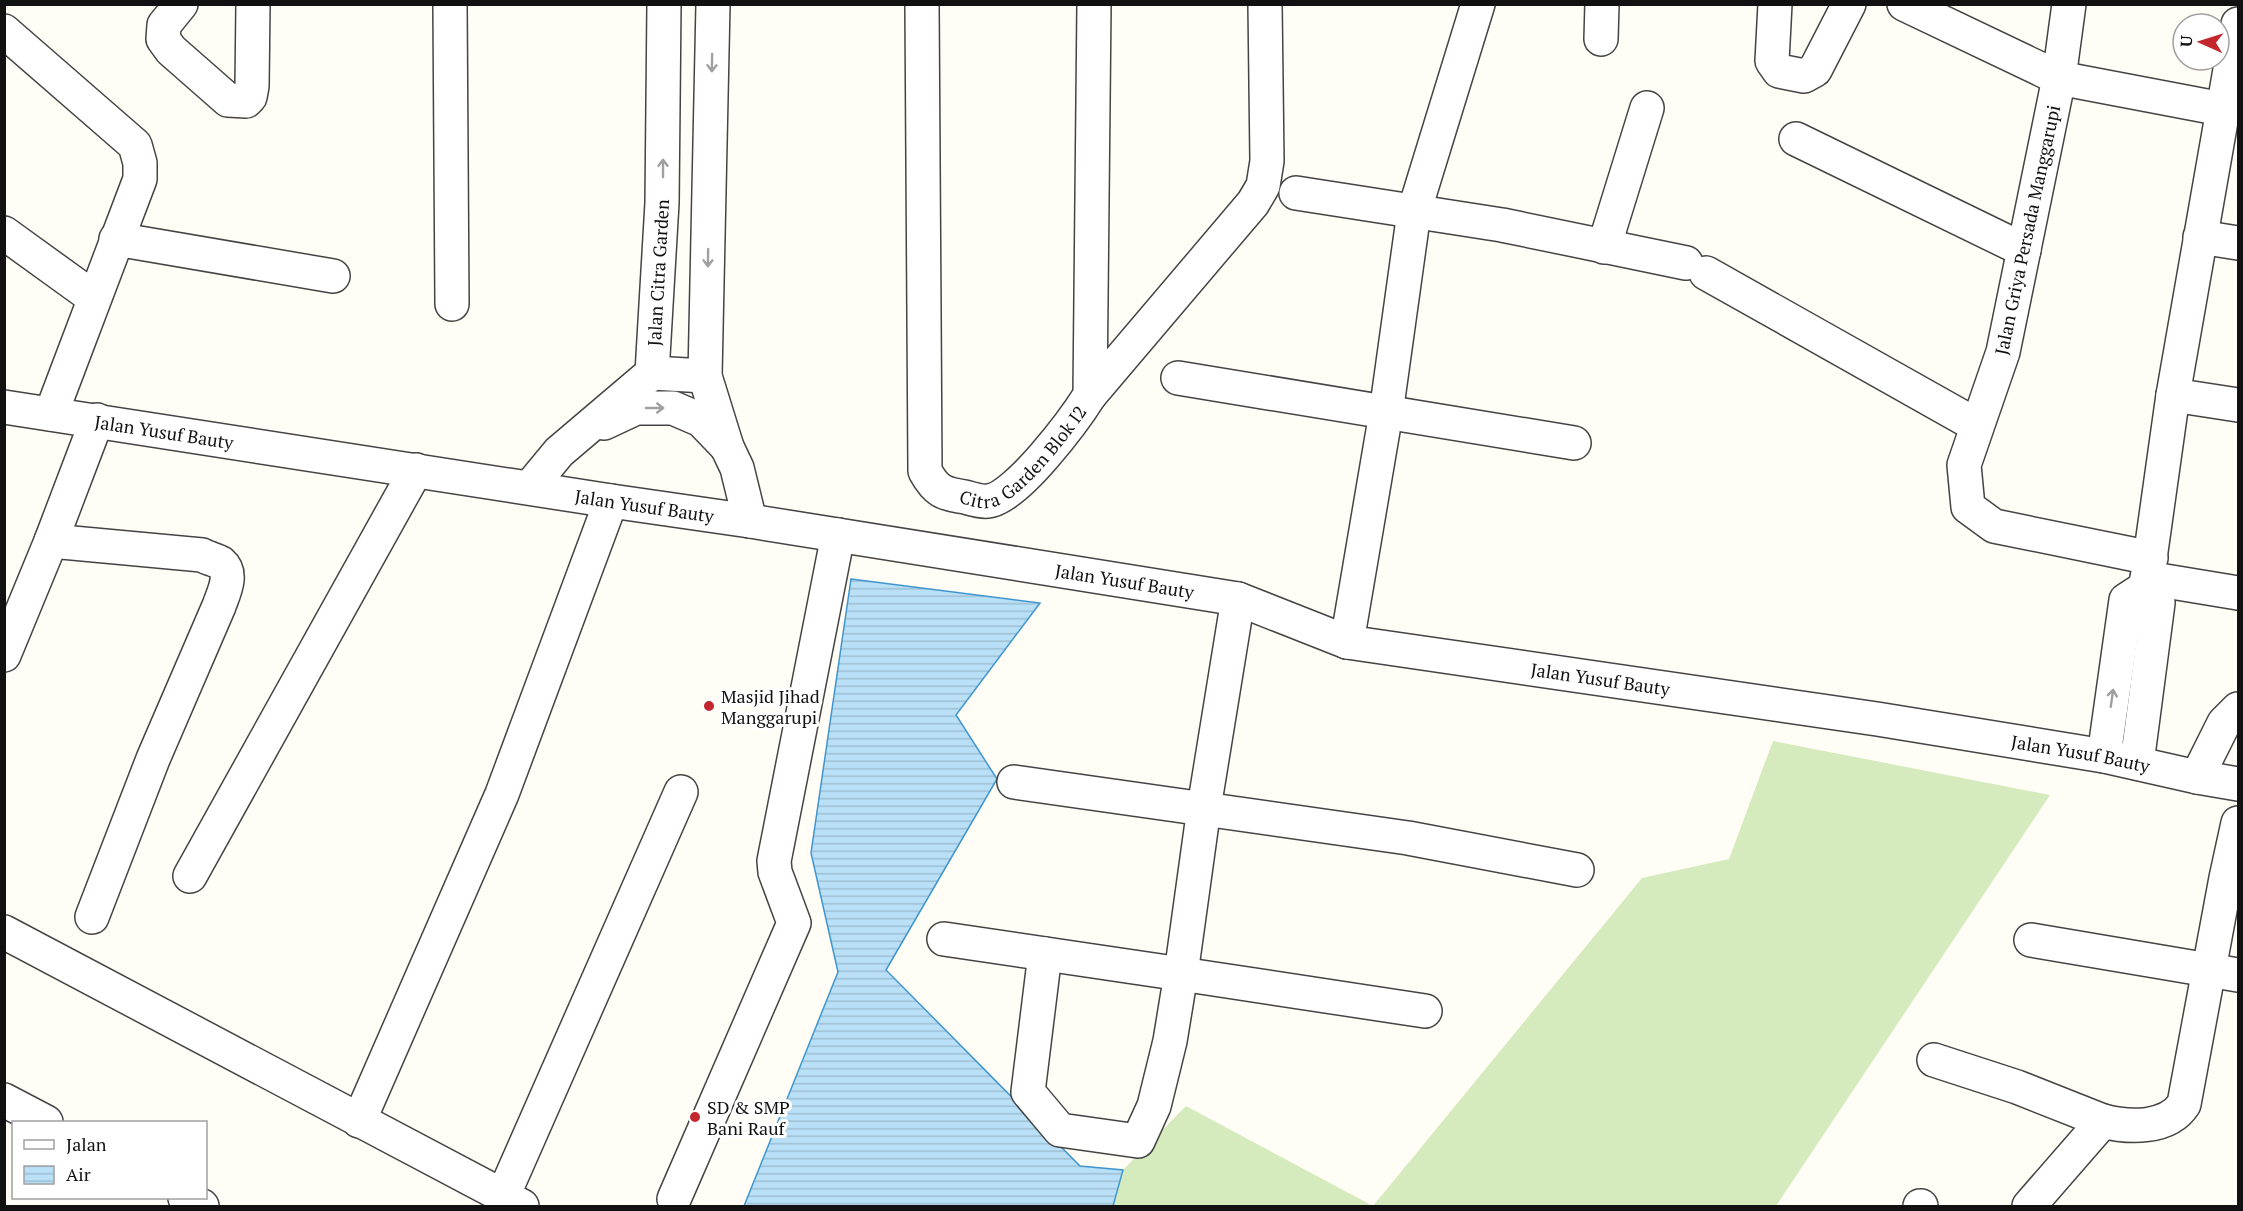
<svg xmlns="http://www.w3.org/2000/svg" width="2243" height="1211" font-family="'PT Serif',serif">
<defs>
<pattern id="water-rules" width="6" height="5" patternUnits="userSpaceOnUse" patternTransform="scale(1.5)"><rect width="6" height="5" fill="#b9e0f7"/><path d="M0 2.5h6" fill="none" stroke="#9ebfd3"/></pattern>
</defs>
<rect width="100%" height="100%" fill="#fffdf5"/>
<path fill="#d5ebbd" d="M 1773,741 L 2050,795 L 1776,1206 L 1113,1206 L 1123,1170 L 1186,1106 L 1373,1206 L 1642,878 L 1729,859 Z"/>
<path fill="url(#water-rules)" stroke="#3f96cf" stroke-width="1.5" d="M 851,579 L 1040,603 L 956,715 L 997,779 L 886,970 L 1080,1166 L 1123,1170 L 1113,1206 L 744,1206 L 838,972 L 811,853 Z"/>
<g fill="none" stroke-linecap="round" stroke-linejoin="round">
<defs>
<g id="minor">
<path d="M 181,4 L 164,25 L 163,39 L 171,50 L 228,100 L 246,101 L 250,97 L 252,86 L 253,4"/>
<path d="M 450,4 L 452,304"/>
<path d="M 713,4 L 705,376 L 727,447 L 737,468 L 750,521"/>
<path id="s1" d="M 922,4 L 925,471 C 936,491 943,494 965,497 C 972,499 981,502 988,501 C 1016,499 1075,419 1090,395 L 1094,4"/>
<path d="M 1775,4 L 1772,61 L 1779,71 L 1804,76 L 1815,70 L 1849,4"/>
<path d="M 1904,4 L 2059,78 L 2222,109"/>
<path d="M 2069,4 L 2059,78 L 2003,352 L 1964,465 L 1968,507 L 1994,526 L 2151,558"/>
<path d="M 4,31 L 135,145 L 140,163 L 140,179 L 51,414"/>
<path d="M 1601,39 L 1602,4"/>
<path d="M 1796,139 L 2024,250"/>
<path d="M 1296,193 L 1502,225 L 1686,263"/>
<path d="M 4,233 L 94,298"/>
<path d="M 2200,237 L 2238,243"/>
<path d="M 116,239 L 333,276"/>
<path d="M 1604,247 L 1647,108"/>
<path d="M 1706,273 L 1976,425"/>
<path d="M 652,373 L 705,376"/>
<path d="M 1178,378 L 1574,443"/>
<path d="M 1090,395 L 1253,203 L 1263,186 L 1267,161 L 1265,4"/>
<path d="M 2173,395 L 2238,405"/>
<path id="s2" d="M 4,407 L 611,501 L 750,521 L 1238,599 L 1347,642 L 1877,719 L 2104,756 L 2197,777 L 2238,784"/>
<path d="M 604,423 L 636,408 L 673,408 L 701,420 L 727,447"/>
<path id="s3" d="M 530,487 L 559,452 L 652,373 L 662,203 L 664,4"/>
<path d="M 51,541 L 202,555 C 207,558 216,560 221,563 C 234,574 223,594 219,606 L 153,759 L 92,917"/>
<path d="M 2147,578 L 2238,593"/>
<path d="M 2146,587 L 2173,395 L 2238,24"/>
<path d="M 1347,642 L 1386,413 L 1414,212 L 1478,4"/>
<path d="M 4,655 L 51,541 L 97,420"/>
<path d="M 2104,756 L 2126,600 L 2146,587"/>
<path d="M 2137,763 L 2158,603 L 2146,587"/>
<path d="M 2197,777 L 2224,723 L 2238,709"/>
<path d="M 1014,782 L 1408,838 L 1577,870"/>
<path d="M 190,876 L 416,470"/>
<path d="M 4,932 L 522,1206"/>
<path d="M 944,939 L 1181,974 L 1204,808 L 1238,599"/>
<path d="M 2031,940 L 2238,975"/>
<path d="M 1045,954 L 1028,1092 L 1060,1130 L 1138,1141 L 1154,1106 L 1170,1041 L 1181,974 L 1425,1011"/>
<path d="M 1934,1060 L 2017,1087 L 2103,1121"/>
<path d="M 4,1100 L 46,1122"/>
<path d="M 359,1121 L 502,794 L 611,501"/>
<path d="M 503,1196 L 681,792"/>
<path d="M 185,1198 L 202,1206"/>
<path d="M 674,1199 L 794,923 L 775,872 L 774,861 L 838,535"/>
<path d="M 1920,1206 L 1921,1206"/>
<path d="M 2029,1206 L 2103,1121 C 2129,1128 2168,1129 2184,1104 L 2226,878 L 2238,823"/>
</g>
</defs>
<use href="#minor" stroke="#444" stroke-width="36"/>
<use href="#minor" stroke="#fff" stroke-width="33"/>
</g>
<defs><path id="oneway-shaft" d="M-6 0H5M1.5-3L5.5 0L1.5 3" fill="none" stroke-width="1.6" stroke-linecap="round" stroke-linejoin="round" transform="scale(1.5)"/></defs>
<g stroke="#a0a0a0">
<use href="#oneway-shaft" transform="translate(712 63) rotate(91)"/>
<use href="#oneway-shaft" transform="translate(663 168) rotate(-90)"/>
<use href="#oneway-shaft" transform="translate(708 258) rotate(91)"/>
<use href="#oneway-shaft" transform="translate(655 408)"/>
<use href="#oneway-shaft" transform="translate(2112 698) rotate(-82)"/>
</g>
<g fill="#c4262e" stroke="#fff" stroke-width="2">
<circle cx="709" cy="706" r="6"/>
<circle cx="695" cy="1117" r="6"/>
</g>
<g text-anchor="middle" dominant-baseline="central" stroke-width="6" stroke-linejoin="round" paint-order="stroke">
<g font-size="18" fill="#111" stroke="#fff">
<text transform="translate(2027 230) rotate(-78)">Jalan Griya Persada Manggarupi</text>
<text stroke="none"><textPath href="#s3" startOffset="268">Jalan Citra Garden</textPath></text>
<text stroke="none"><textPath href="#s2" startOffset="162">Jalan Yusuf Bauty</textPath></text>
<text stroke="none"><textPath href="#s1" startOffset="594">Citra Garden Blok I2</textPath></text>
<text stroke="none"><textPath href="#s2" startOffset="648">Jalan Yusuf Bauty</textPath></text>
<text stroke="none"><textPath href="#s2" startOffset="1134">Jalan Yusuf Bauty</textPath></text>
<text stroke="none"><textPath href="#s2" startOffset="1622">Jalan Yusuf Bauty</textPath></text>
<text stroke="none"><textPath href="#s2" startOffset="2108">Jalan Yusuf Bauty</textPath></text>
</g>
<g font-size="18" fill="#111" stroke="#fff" text-anchor="start">
<text x="721" y="696">Masjid Jihad<tspan x="721" dy="21">Manggarupi</tspan></text>
<text x="707" y="1107">SD &amp; SMP<tspan x="707" dy="21">Bani Rauf</tspan></text>
</g>
</g>
<rect width="2243" height="1211" fill="none" stroke="#111111" stroke-width="12"/>
<rect x="12" y="1121" width="195" height="78" fill="#ffffff" stroke="#a0a0a0" stroke-width="1.5"/>
<rect x="24" y="1140" width="30" height="9" fill="#ffffff" stroke="#a0a0a0" stroke-width="1.5"/>
<text x="66" y="1151" font-size="18" fill="#111111">Jalan</text>
<rect x="24" y="1166" width="30" height="18" fill="url(#water-rules)" stroke="#a0a0a0" stroke-width="1.5"/>
<text x="66" y="1181" font-size="18" fill="#111111">Air</text>
<g transform="translate(2201 42) rotate(273)"><circle r="28" fill="#ffffff" stroke="#a0a0a0" stroke-width="1.5"/>
<path d="M0-4.5L10 22L0 15L-10 22Z" fill="#c4262e"/>
<text y="-9" font-size="16" font-weight="bold" text-anchor="middle" fill="#111111">U</text>
</g>
</svg>
